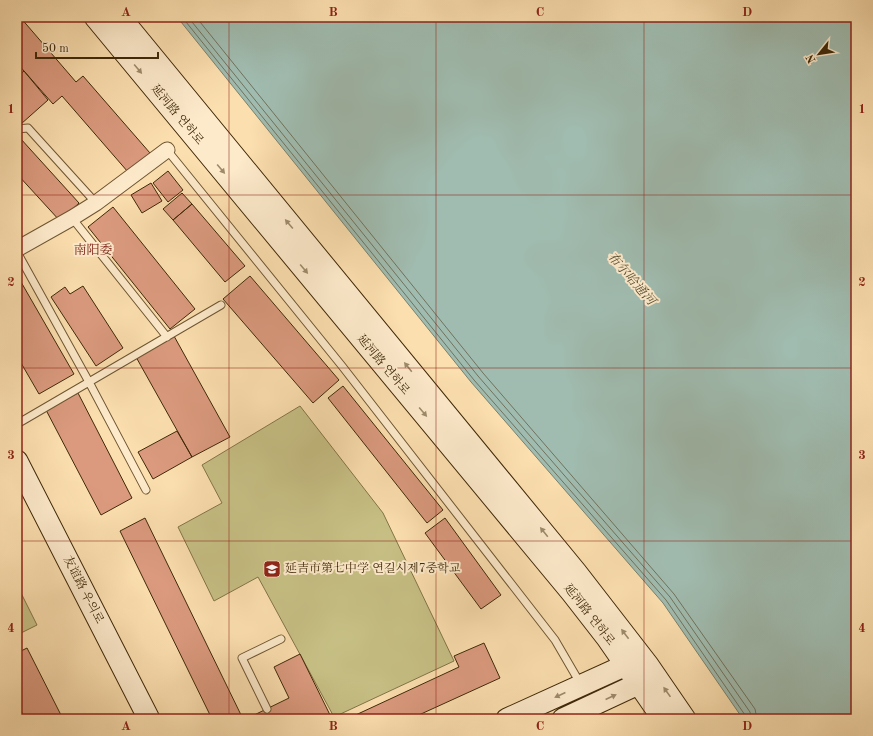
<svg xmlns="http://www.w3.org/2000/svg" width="873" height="736" font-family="'Old Standard TT','Noto Serif SC','Noto Serif KR',serif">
<rect width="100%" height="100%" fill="#fcdfaf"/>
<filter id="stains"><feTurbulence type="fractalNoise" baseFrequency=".005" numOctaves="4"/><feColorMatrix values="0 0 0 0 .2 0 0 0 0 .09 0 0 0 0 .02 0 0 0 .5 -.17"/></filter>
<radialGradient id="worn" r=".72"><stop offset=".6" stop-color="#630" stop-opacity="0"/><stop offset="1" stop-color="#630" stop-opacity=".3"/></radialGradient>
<path fill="#c7c085" stroke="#837446" d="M 300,406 L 383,513 L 454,661 L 334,717 L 258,577 L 214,601 L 178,527 L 222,503 L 202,465 Z
M 17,585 L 37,625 L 17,635 Z"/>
<path fill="#a0bcb0" stroke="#79816d" d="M 177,17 L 856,17 L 856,719 L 743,719 L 663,603 L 471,382 Z"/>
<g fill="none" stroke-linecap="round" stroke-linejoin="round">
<path stroke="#70725c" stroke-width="1" d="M 182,17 L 474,380 L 666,600 L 745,715 L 746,719
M 188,17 L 478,376 L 670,597 L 750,712 L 751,719
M 196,17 L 483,373 L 674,594 L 755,709 L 757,719"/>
</g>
<path fill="#db9a7e" stroke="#3f2908" d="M 17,17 L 20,17 L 76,82 L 83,76 L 150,153 L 128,172 L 62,96 L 53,104 L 17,63 Z
M 24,71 L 48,100 L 21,124 L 17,119 L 17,77 Z
M 20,138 L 79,203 L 60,221 L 17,174 L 17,140 Z
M 168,171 L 183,190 L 168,202 L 153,183 Z
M 151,183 L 162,201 L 142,213 L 131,195 Z
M 182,193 L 192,204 L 173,220 L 163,209 Z
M 192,204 L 245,266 L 225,282 L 173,220 Z
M 113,207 L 195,309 L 170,329 L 88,227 Z
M 17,275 L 74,374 L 39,394 L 17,356 Z
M 250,276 L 339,380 L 313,403 L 223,299 Z
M 83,286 L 123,348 L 96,366 L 51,297 L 65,287 L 70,294 Z
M 174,336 L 230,437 L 192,457 L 136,357 Z
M 343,386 L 443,510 L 427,523 L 328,398 Z
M 78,393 L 132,498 L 101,515 L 46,410 Z
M 177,431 L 192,457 L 153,479 L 138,452 Z
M 145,518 L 243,719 L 212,719 L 120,531 Z
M 445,518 L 501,595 L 481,609 L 425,533 Z
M 484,643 L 500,678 L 410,719 L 347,719 L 459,667 L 454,656 Z
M 27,648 L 63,719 L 25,719 L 17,702 L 17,653 Z
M 300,654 L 332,719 L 246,719 L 289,698 L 274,667 Z"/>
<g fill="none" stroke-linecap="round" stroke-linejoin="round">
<defs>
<path id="service" d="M 17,129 L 28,128 L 96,203
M 167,150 L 342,366 L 555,640 L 580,683
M 72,218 L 167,337
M 17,252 L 89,382 L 146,490
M 17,424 L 221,305
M 267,709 L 242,658 L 281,639"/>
<path id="minor" d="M 17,249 L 72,218 L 96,203 L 167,150"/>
<path id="secondary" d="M 95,17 L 572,593 L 607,638 L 663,719
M 120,17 L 576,572 L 648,665 L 685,719
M 17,461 L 149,719
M 507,719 L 626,665 L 640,665
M 563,719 L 638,684 L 644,673"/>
</defs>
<use href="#service" stroke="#6e5632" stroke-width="9"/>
<use href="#minor" stroke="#6e5632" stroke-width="17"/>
<use href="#secondary" stroke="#3f2908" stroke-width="23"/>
<use href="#service" stroke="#fdeacb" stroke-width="7"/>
<use href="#minor" stroke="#fdeacb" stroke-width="15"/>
<use href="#secondary" stroke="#fdeacb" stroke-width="21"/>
</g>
<defs><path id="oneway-solid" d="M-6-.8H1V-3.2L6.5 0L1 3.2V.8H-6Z"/></defs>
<g fill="#9e8a6a">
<use href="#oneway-solid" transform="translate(138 69) rotate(50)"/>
<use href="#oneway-solid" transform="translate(221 169) rotate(50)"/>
<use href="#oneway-solid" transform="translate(289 224) rotate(-130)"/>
<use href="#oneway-solid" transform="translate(304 269) rotate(50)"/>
<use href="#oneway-solid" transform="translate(408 367) rotate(-129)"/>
<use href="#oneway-solid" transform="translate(423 412) rotate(50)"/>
<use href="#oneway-solid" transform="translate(544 532) rotate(-129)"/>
<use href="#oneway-solid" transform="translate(625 634) rotate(-127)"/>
<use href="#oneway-solid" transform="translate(667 692) rotate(-125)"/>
<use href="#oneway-solid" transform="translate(560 695) rotate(155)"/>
<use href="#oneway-solid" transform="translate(611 697) rotate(-25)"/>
</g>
<path fill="none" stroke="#8f2418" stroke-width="1" stroke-opacity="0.55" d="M 229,17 L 229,719M 436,17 L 436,719M 644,17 L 644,719M 17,195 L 856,195M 17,368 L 856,368M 17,541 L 856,541"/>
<defs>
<symbol id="school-square" viewBox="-11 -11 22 22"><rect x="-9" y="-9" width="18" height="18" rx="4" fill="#8f2418" stroke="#fdeacb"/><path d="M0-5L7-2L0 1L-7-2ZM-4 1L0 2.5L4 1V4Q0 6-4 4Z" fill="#fff"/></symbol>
</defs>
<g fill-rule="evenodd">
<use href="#school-square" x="262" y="559" width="20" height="20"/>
</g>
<g text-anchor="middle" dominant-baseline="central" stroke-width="4" stroke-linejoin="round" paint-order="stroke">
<g font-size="12" fill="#3f2908" stroke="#fdeacb">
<text transform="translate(177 115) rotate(50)">延河路 연하로</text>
<text transform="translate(383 365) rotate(50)">延河路 연하로</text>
<text transform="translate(83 590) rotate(63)">友谊路 우의로</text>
<text transform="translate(589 615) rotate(52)">延河路 연하로</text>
</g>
<g font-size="12" fill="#3f2908" stroke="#fdeacb" text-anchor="start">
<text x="285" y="569">延吉市第七中学 연길시제7중학교</text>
</g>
<g font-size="13" fill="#7a1f14" stroke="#fdeacb">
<text x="93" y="250">南阳委</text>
</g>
<g font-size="13" font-style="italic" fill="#574e32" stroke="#fdeacb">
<text transform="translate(631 279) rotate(49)">布尔哈通河</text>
</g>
</g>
<rect width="873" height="736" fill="none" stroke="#fcdfaf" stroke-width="44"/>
<g transform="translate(819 54) rotate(240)" stroke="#fdeacb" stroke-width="3" paint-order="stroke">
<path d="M0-3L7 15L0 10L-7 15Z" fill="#3f2908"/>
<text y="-6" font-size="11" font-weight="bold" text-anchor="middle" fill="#3f2908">N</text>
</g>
<path d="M36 52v6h122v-6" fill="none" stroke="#3f2908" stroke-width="2"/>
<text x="42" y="52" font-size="12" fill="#3f2908" stroke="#fdeacb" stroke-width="3" paint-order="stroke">50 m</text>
<rect x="22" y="22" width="829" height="692" fill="none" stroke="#8f2418" stroke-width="1.5"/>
<g font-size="13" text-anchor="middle" font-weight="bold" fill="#8f2418">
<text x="126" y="16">A</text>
<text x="333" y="16">B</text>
<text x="540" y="16">C</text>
<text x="747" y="16">D</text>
<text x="11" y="113">1</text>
<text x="862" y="113">1</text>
<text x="11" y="286">2</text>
<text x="862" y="286">2</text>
<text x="11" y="459">3</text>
<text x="862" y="459">3</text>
<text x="11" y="632">4</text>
<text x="862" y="632">4</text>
<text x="126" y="730">A</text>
<text x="333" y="730">B</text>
<text x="540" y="730">C</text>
<text x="747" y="730">D</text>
</g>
<rect width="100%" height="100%" filter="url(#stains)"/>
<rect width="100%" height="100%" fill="url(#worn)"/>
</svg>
